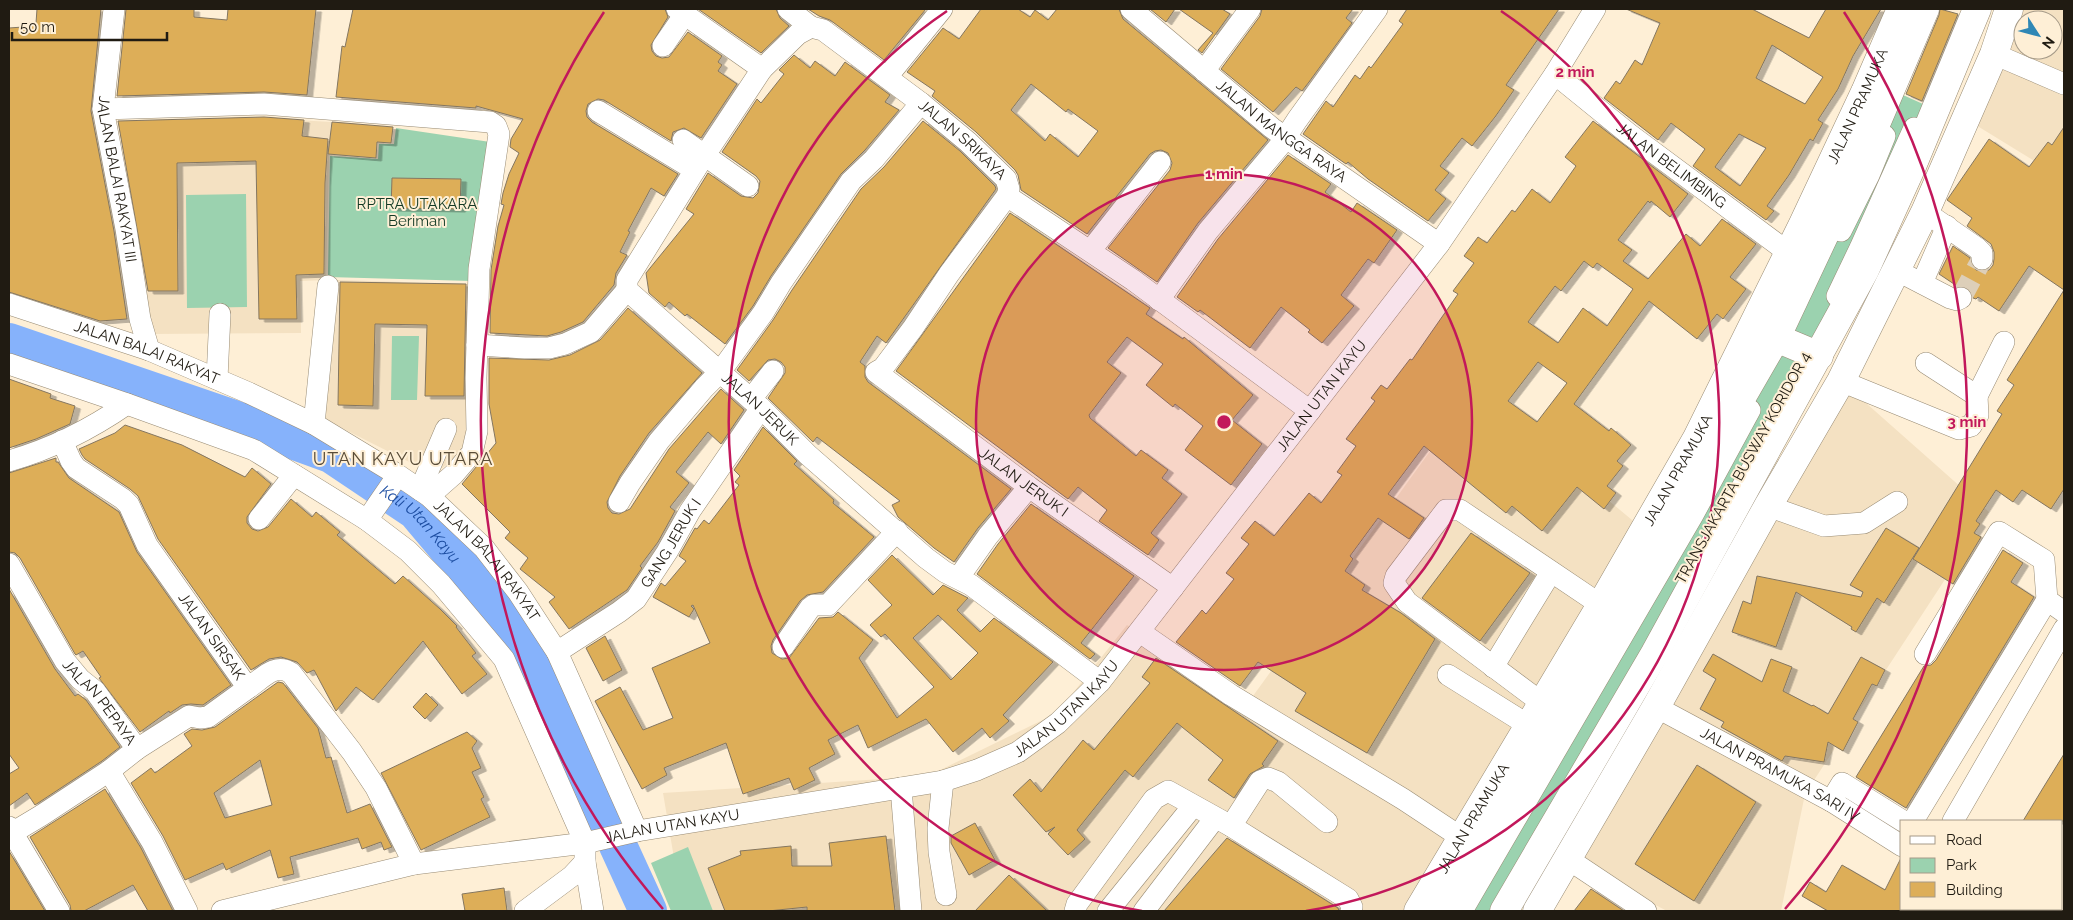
<svg xmlns="http://www.w3.org/2000/svg" width="2073" height="920" font-family="Raleway,sans-serif">
<defs>
<filter id="shadow"><feDropShadow dx="5.5" dy="3" stdDeviation="0" flood-color="#0004"/></filter>
</defs>
<rect width="100%" height="100%" fill="#feefd6"/>
<path fill="#f4e1c2" fill-rule="evenodd" d="M 2009,9 L 2064,9 L 2064,179 L 1966,119 ZM 2023,20 L 2053,20 L 2053,50 L 2023,50 Z
M 297,120 L 331,122 L 329,160 L 326,280 L 300,281 L 301,333 L 150,334 L 138,281 L 135,123 Z
M 336,280 L 473,284 L 470,449 L 433,474 L 324,419 Z
M 1840,380 L 1989,512 L 1805,794 L 1781,911 L 1667,911 L 1568,859 Z
M 1475,389 L 1644,530 L 1420,911 L 683,911 L 663,793 L 928,776 L 1057,713 L 1127,625 L 1253,696 Z"/>
<path fill="#9bd2af" d="M 1903,95 L 1923,104 L 1898,164 L 1827,315 L 1619,689 L 1489,911 L 1462,911 Z
M 396,128 L 497,143 L 472,281 L 328,277 L 330,156 L 378,159 L 379,144 L 394,144 Z
M 246,194 L 247,307 L 187,308 L 186,195 Z
M 392,336 L 419,336 L 417,400 L 391,400 Z
M 688,847 L 713,911 L 671,911 L 651,863 Z"/>
<g fill="none" stroke-linecap="round" stroke-linejoin="round">
<path stroke="#86b2fb" stroke-width="38" id="s1" d="M 9,342 L 231,418 L 331,454 L 416,511 L 523,638 L 648,911"/>
</g>
<path fill="#ddae59" stroke="#847660" fill-rule="evenodd" filter="url(#shadow)" d="M 37,9 L 101,9 L 91,111 L 114,231 L 127,319 L 100,321 L 9,292 L 9,28 L 23,27 L 23,23 L 36,23 Z
M 126,9 L 194,9 L 194,17 L 227,20 L 228,9 L 316,9 L 307,95 L 264,92 L 117,96 Z
M 353,9 L 665,9 L 668,17 L 651,45 L 652,51 L 656,56 L 662,58 L 669,57 L 688,32 L 722,56 L 718,62 L 722,65 L 718,71 L 737,84 L 701,138 L 684,128 L 673,132 L 671,141 L 604,100 L 598,99 L 588,104 L 586,111 L 587,117 L 592,122 L 678,174 L 664,196 L 651,188 L 628,231 L 630,232 L 620,252 L 627,255 L 616,273 L 614,285 L 583,322 L 561,332 L 547,336 L 490,333 L 491,270 L 498,226 L 504,205 L 501,204 L 503,193 L 509,174 L 519,153 L 510,147 L 511,139 L 523,119 L 476,106 L 476,108 L 336,97 L 342,46 L 345,47 Z
M 698,9 L 776,9 L 780,18 L 789,26 L 761,53 Z
M 808,9 L 926,9 L 884,60 L 830,20 L 819,16 Z
M 981,9 L 1018,9 L 1030,17 L 1035,10 L 1048,20 L 1057,9 L 1119,9 L 1123,19 L 1268,140 L 1198,223 L 1157,282 L 1108,248 L 1170,170 L 1172,163 L 1168,153 L 1161,150 L 1155,151 L 1150,154 L 1087,234 L 1021,190 L 1018,175 L 1015,170 L 976,132 L 932,96 L 935,91 L 907,72 L 943,28 L 959,39 ZM 1031,84 L 1066,112 L 1068,109 L 1098,131 L 1078,157 L 1050,134 L 1045,141 L 1011,110 Z
M 1150,9 L 1175,9 L 1166,22 Z
M 1179,9 L 1222,9 L 1230,14 L 1202,53 L 1198,50 L 1213,33 Z
M 1262,9 L 1353,9 L 1346,18 L 1352,23 L 1309,82 L 1302,91 L 1296,87 L 1273,112 L 1221,69 L 1260,16 Z
M 1407,9 L 1559,9 L 1506,85 L 1514,90 L 1495,117 L 1472,146 L 1462,138 L 1440,166 L 1449,173 L 1435,190 L 1446,199 L 1428,221 L 1368,179 L 1348,162 L 1346,164 L 1303,134 L 1326,101 L 1333,107 L 1355,75 L 1360,79 L 1369,66 L 1371,68 L 1403,24 L 1399,21 Z
M 1626,9 L 1752,9 L 1809,38 L 1826,9 L 1881,9 L 1853,56 L 1838,89 L 1818,120 L 1823,123 L 1813,141 L 1810,139 L 1789,175 L 1767,206 L 1774,211 L 1766,220 L 1693,166 L 1705,149 L 1671,123 L 1658,140 L 1604,98 L 1616,81 L 1620,84 L 1635,60 L 1642,65 L 1660,23 ZM 1772,45 L 1823,77 L 1805,104 L 1756,78 ZM 1739,134 L 1766,148 L 1740,186 L 1715,167 Z
M 1940,9 L 1958,14 L 1922,101 L 1906,94 L 1939,15 Z
M 794,55 L 810,68 L 815,61 L 835,76 L 845,62 L 890,95 L 885,102 L 899,110 L 865,150 L 841,174 L 771,276 L 753,306 L 725,344 L 687,314 L 685,316 L 669,302 L 665,307 L 649,293 L 646,273 L 694,214 L 686,209 L 708,173 L 741,196 L 753,198 L 758,193 L 760,181 L 756,176 L 722,152 L 757,99 L 761,103 L 784,74 L 779,70 Z
M 264,117 L 304,120 L 302,136 L 328,139 L 325,183 L 324,274 L 296,275 L 297,319 L 259,319 L 256,161 L 177,163 L 178,291 L 148,291 L 118,121 Z
M 923,121 L 960,151 L 995,186 L 996,189 L 886,343 L 877,336 L 860,362 L 865,366 L 865,377 L 868,382 L 1011,489 L 978,528 L 954,562 L 934,548 L 898,517 L 892,505 L 900,501 L 817,437 L 813,442 L 768,398 L 785,373 L 785,367 L 781,362 L 775,359 L 768,360 L 749,381 L 737,370 L 773,320 L 792,290 L 861,189 L 884,167 Z
M 1593,121 L 1688,194 L 1670,217 L 1651,201 L 1650,203 L 1648,201 L 1618,240 L 1632,250 L 1623,261 L 1648,279 L 1686,234 L 1700,246 L 1722,219 L 1756,244 L 1730,277 L 1746,289 L 1723,319 L 1717,314 L 1697,339 L 1649,301 L 1574,404 L 1609,431 L 1611,428 L 1631,445 L 1617,461 L 1623,466 L 1607,486 L 1616,493 L 1604,509 L 1577,487 L 1542,531 L 1512,506 L 1506,513 L 1424,446 L 1388,494 L 1424,518 L 1409,539 L 1378,518 L 1350,556 L 1353,559 L 1345,571 L 1365,585 L 1362,590 L 1401,613 L 1435,639 L 1367,753 L 1295,711 L 1306,693 L 1258,662 L 1240,686 L 1176,642 L 1202,610 L 1206,614 L 1234,579 L 1226,573 L 1249,544 L 1241,538 L 1255,521 L 1274,536 L 1309,493 L 1321,503 L 1342,475 L 1337,472 L 1356,446 L 1346,439 L 1375,401 L 1371,398 L 1381,385 L 1387,389 L 1410,359 L 1412,360 L 1458,294 L 1453,291 L 1474,263 L 1464,256 L 1478,237 L 1487,243 L 1512,210 L 1515,212 L 1532,189 L 1550,203 L 1576,166 L 1565,157 ZM 1584,261 L 1593,268 L 1597,263 L 1633,289 L 1607,326 L 1583,308 L 1558,343 L 1528,322 L 1555,286 L 1561,291 ZM 1538,362 L 1567,383 L 1537,422 L 1508,401 Z
M 332,122 L 393,127 L 391,143 L 377,142 L 376,158 L 328,154 Z
M 2064,127 L 2064,489 L 2051,509 L 2022,490 L 2013,502 L 1996,490 L 1976,521 L 1980,524 L 1974,533 L 1981,537 L 1953,584 L 1913,559 L 2002,414 L 1997,411 L 2014,385 L 2007,380 L 2064,290 L 2029,266 L 1999,311 L 1978,297 L 1976,299 L 1973,298 L 1972,292 L 1967,287 L 1957,286 L 1939,274 L 1953,246 L 1970,258 L 1971,265 L 1976,270 L 1982,271 L 1989,270 L 1993,265 L 1994,259 L 1994,252 L 1991,244 L 1967,226 L 1972,218 L 1947,200 L 1989,139 L 2029,167 L 2048,142 L 2052,145 Z
M 1288,155 L 1331,184 L 1325,192 L 1351,212 L 1357,203 L 1397,230 L 1374,263 L 1368,259 L 1341,295 L 1354,306 L 1322,343 L 1308,332 L 1310,330 L 1281,307 L 1250,348 L 1200,310 L 1198,312 L 1177,297 L 1218,239 Z
M 392,178 L 461,179 L 460,209 L 391,208 Z
M 1010,213 L 1150,308 L 1146,314 L 1183,339 L 1184,337 L 1253,395 L 1232,420 L 1262,444 L 1231,485 L 1185,450 L 1203,426 L 1175,404 L 1173,407 L 1146,385 L 1163,364 L 1127,337 L 1107,362 L 1121,373 L 1089,415 L 1090,418 L 1136,456 L 1141,450 L 1168,470 L 1162,478 L 1182,494 L 1151,533 L 1159,540 L 1148,555 L 1099,521 L 1107,510 L 1078,487 L 1068,499 L 896,371 Z
M 340,282 L 466,284 L 464,396 L 425,396 L 427,325 L 375,324 L 373,406 L 338,405 Z
M 628,308 L 702,373 L 649,433 L 620,476 L 607,502 L 608,508 L 612,513 L 619,514 L 630,509 L 669,449 L 721,389 L 744,410 L 721,444 L 708,432 L 676,472 L 689,483 L 670,507 L 675,511 L 658,542 L 640,566 L 642,568 L 627,590 L 569,629 L 549,602 L 555,597 L 520,569 L 528,558 L 505,538 L 510,532 L 462,484 L 496,443 L 489,404 L 489,358 L 549,360 L 570,355 L 600,340 Z
M 9,379 L 51,394 L 50,398 L 75,406 L 70,424 L 36,439 L 9,448 Z
M 125,425 L 182,445 L 245,477 L 252,468 L 271,484 L 247,517 L 247,523 L 252,529 L 258,531 L 268,527 L 291,499 L 312,517 L 316,512 L 340,532 L 337,535 L 395,584 L 403,576 L 440,609 L 457,626 L 456,627 L 476,653 L 472,656 L 487,674 L 462,694 L 423,641 L 373,700 L 356,687 L 336,711 L 314,670 L 307,673 L 297,662 L 281,657 L 269,659 L 251,670 L 158,539 L 138,496 L 130,489 L 85,459 L 82,455 L 79,449 L 115,433 Z
M 763,427 L 797,461 L 794,464 L 834,500 L 833,503 L 874,537 L 823,592 L 807,595 L 800,601 L 773,640 L 771,646 L 772,653 L 782,659 L 789,658 L 819,618 L 833,617 L 838,612 L 873,640 L 859,658 L 897,718 L 934,687 L 885,634 L 881,637 L 870,625 L 892,605 L 868,580 L 892,555 L 933,595 L 943,585 L 968,598 L 957,610 L 980,632 L 994,618 L 1053,662 L 1003,715 L 1009,721 L 990,738 L 982,728 L 953,752 L 926,719 L 868,748 L 858,725 L 828,740 L 835,754 L 809,768 L 815,780 L 794,790 L 789,778 L 743,794 L 726,743 L 664,768 L 667,775 L 642,789 L 595,701 L 620,687 L 643,730 L 673,718 L 652,668 L 710,643 L 693,605 L 691,606 L 694,609 L 689,617 L 653,597 L 661,583 L 665,586 L 686,561 L 679,556 L 695,528 L 697,529 L 704,520 L 709,524 L 739,485 L 735,482 L 740,476 L 734,470 ZM 938,615 L 978,653 L 951,680 L 913,638 Z
M 56,458 L 56,462 L 58,462 L 69,478 L 119,512 L 137,552 L 231,685 L 203,705 L 191,704 L 182,705 L 170,713 L 169,711 L 140,732 L 99,678 L 101,677 L 83,651 L 76,655 L 75,654 L 20,558 L 15,553 L 9,552 L 9,473 Z
M 1031,504 L 1134,576 L 1081,643 L 1095,654 L 1090,659 L 977,574 L 998,544 Z
M 1886,528 L 1919,548 L 1884,603 L 1877,598 L 1856,632 L 1851,629 L 1852,627 L 1796,592 L 1776,647 L 1732,632 L 1743,601 L 1751,604 L 1757,576 L 1861,597 L 1863,592 L 1850,585 Z
M 1471,533 L 1530,573 L 1480,641 L 1422,598 Z
M 2003,550 L 2023,563 L 2011,582 L 2034,597 L 1906,808 L 1856,777 L 1924,666 L 1931,665 L 1936,660 Z
M 9,589 L 55,669 L 75,696 L 78,694 L 86,700 L 120,747 L 102,761 L 35,805 L 27,793 L 9,806 L 9,774 L 19,768 L 9,754 Z
M 605,636 L 622,670 L 603,681 L 586,648 Z
M 1713,654 L 1762,682 L 1771,659 L 1792,667 L 1783,691 L 1812,706 L 1813,705 L 1828,714 L 1861,657 L 1885,670 L 1877,686 L 1872,684 L 1853,719 L 1858,722 L 1843,751 L 1828,742 L 1824,762 L 1785,756 L 1782,761 L 1721,727 L 1724,722 L 1700,709 L 1716,679 L 1703,671 Z
M 1156,658 L 1278,741 L 1262,764 L 1264,766 L 1250,774 L 1234,798 L 1208,780 L 1223,760 L 1177,723 L 1133,777 L 1125,770 L 1077,830 L 1085,839 L 1068,855 L 1048,834 L 1055,827 L 1046,832 L 1013,795 L 1030,779 L 1041,792 L 1083,740 L 1094,750 L 1150,683 L 1142,677 Z
M 278,682 L 283,683 L 318,728 L 326,758 L 331,757 L 347,813 L 370,804 L 392,847 L 384,850 L 381,842 L 362,849 L 358,838 L 290,857 L 294,874 L 278,878 L 270,850 L 226,870 L 223,863 L 185,880 L 163,836 L 131,783 L 151,768 L 155,773 L 192,746 L 184,734 L 192,729 L 202,730 L 215,727 ZM 260,760 L 272,805 L 225,818 L 214,793 Z
M 426,693 L 438,705 L 425,719 L 413,707 Z
M 467,732 L 477,741 L 472,748 L 481,768 L 472,772 L 484,797 L 481,799 L 490,817 L 421,850 L 381,773 Z
M 2064,754 L 2064,821 L 2023,821 L 2043,788 Z
M 1697,765 L 1756,802 L 1694,901 L 1635,864 Z
M 105,789 L 141,848 L 173,911 L 148,911 L 133,885 L 84,911 L 71,911 L 70,905 L 30,837 Z
M 975,823 L 995,860 L 969,875 L 951,843 L 951,836 Z
M 886,836 L 895,911 L 807,911 L 807,907 L 768,911 L 725,911 L 708,868 L 741,855 L 740,851 L 791,846 L 792,866 L 832,866 L 829,843 Z
M 1227,838 L 1338,908 L 1339,911 L 1164,911 Z
M 9,851 L 45,911 L 9,911 Z
M 1901,858 L 1902,911 L 1828,911 L 1802,896 L 1810,882 L 1826,892 L 1842,865 L 1885,890 Z
M 1009,875 L 1047,911 L 975,911 Z
M 504,888 L 507,911 L 465,911 L 462,894 Z
M 1591,889 L 1624,911 L 1574,911 Z"/>
<g fill="none" stroke-linecap="round" stroke-linejoin="round">
<path stroke="#ddcfb9" stroke-width="21" stroke-dasharray="21 11" stroke-linecap="butt" d="M 1961,298 L 1982,259"/>
<defs>
<g id="minor">
<path id="s2" d="M 114,9 L 103,109 L 126,229 L 140,319 L 149,350"/>
<path id="s3" d="M 677,9 L 762,69 L 798,34 L 811,27 L 823,30 L 921,103 L 968,142 L 1006,179 L 1009,189 L 1007,196 L 949,274 L 913,328 L 883,368 L 876,372 L 1029,487 L 1173,588"/>
<path d="M 788,9 L 811,27"/>
<path id="s4" d="M 1131,9 L 1272,128 L 1439,244"/>
<path d="M 663,46 L 685,14"/>
<path d="M 1994,54 L 2064,84"/>
<path id="s5" d="M 762,69 L 695,170 L 627,280 L 627,290 L 761,408 L 808,455 L 926,558 L 945,572 L 971,585 L 1100,682"/>
<path d="M 1204,71 L 1250,9"/>
<path id="s6" d="M 1555,74 L 1629,134 L 1789,253"/>
<path d="M 887,77 L 942,9"/>
<path d="M 103,109 L 264,104 L 490,122 L 496,126 L 499,134 L 479,269 L 476,378 L 477,431 L 472,453 L 454,474 L 429,496"/>
<path d="M 598,111 L 695,170"/>
<path d="M 683,140 L 748,186"/>
<path d="M 1007,196 L 1133,280 L 1310,411"/>
<path d="M 1925,212 L 1977,248 L 1982,253 L 1982,259"/>
<path d="M 1841,231 L 1869,175 L 1885,136"/>
<path d="M 1091,250 L 1160,162"/>
<path d="M 1896,270 L 1950,298 L 1957,300 L 1961,298"/>
<path d="M 1922,283 L 1947,226"/>
<path d="M 1837,296 L 1860,248 L 1914,128"/>
<path d="M 1159,300 L 1208,231 L 1282,143 L 1297,120 L 1377,9"/>
<path id="s7" d="M 9,304 L 149,350 L 249,393 L 314,424 L 398,475 L 429,496 L 484,548 L 518,592 L 557,652 L 637,831"/>
<path d="M 477,345 L 525,348 L 549,348 L 565,344 L 591,332 L 627,290"/>
<path d="M 9,364 L 127,404 L 254,450 L 367,520 L 408,551 L 441,584 L 504,659 L 585,843 L 585,862 L 593,911"/>
<path d="M 217,379 L 220,314"/>
<path d="M 1841,381 L 1959,429 L 1971,426 L 1978,415 L 1977,396 L 1926,363"/>
<path d="M 1977,396 L 2004,342"/>
<path d="M 751,399 L 773,371"/>
<path d="M 314,424 L 328,286"/>
<path id="s8" d="M 62,441 L 71,461 L 76,468 L 123,499 L 129,505 L 147,545 L 248,688 C 262,679 275,662 291,673 L 352,752 L 376,788 L 414,864"/>
<path d="M 9,461 C 51,449 91,429 127,404"/>
<path d="M 420,490 L 446,429"/>
<path d="M 619,502 L 630,483 L 659,441 L 704,388 L 720,372 L 763,313 L 781,283 L 851,181 L 874,159 L 921,103"/>
<path d="M 1768,506 L 1824,526 L 1864,523 L 1897,502"/>
<path d="M 259,519 L 294,475"/>
<path d="M 367,520 L 398,475"/>
<path id="s9" d="M 9,564 L 65,661 L 80,679 L 95,691 L 137,749 L 109,771 L 152,842 L 187,911"/>
<path d="M 959,577 L 988,536 L 1029,487"/>
<path d="M 1140,632 L 1231,695 L 1403,799 L 1462,838"/>
<path d="M 783,647 L 810,608 L 814,605 L 828,605 L 897,531"/>
<path id="s10" d="M 557,652 L 619,612 L 636,599 L 667,552 L 690,511 L 761,408"/>
<path d="M 1925,654 L 1999,532 L 2044,560 L 2047,600 L 2064,612"/>
<path d="M 1493,667 L 1551,572"/>
<path d="M 1448,675 L 1528,725"/>
<path d="M 1542,703 L 1407,602 L 1394,583 L 1396,576 L 1446,510 L 1460,510 L 1601,605"/>
<path id="s11" d="M 1656,707 L 1831,801 L 1902,846"/>
<path d="M 137,749 L 189,716 L 200,718 L 208,717 L 248,688"/>
<path d="M 943,781 L 938,828 L 939,852 L 946,895"/>
<path d="M 901,788 L 911,911"/>
<path d="M 1831,801 L 1842,783 L 1903,821"/>
<path d="M 1913,821 L 2047,600"/>
<path d="M 1953,821 L 2064,629"/>
<path d="M 1231,826 L 1260,781 L 1268,778 L 1278,782 L 1327,822"/>
<path d="M 9,827 L 59,911"/>
<path d="M 12,833 L 42,815 L 109,771"/>
<path d="M 1568,859 L 1646,911"/>
<path d="M 1983,909 L 1986,911"/>
<path id="s12" d="M 222,911 L 414,864 L 585,843 L 637,831 L 943,781 L 977,770 L 1018,752 L 1058,723 L 1100,682 L 1439,244 L 1555,74 L 1595,9"/>
<path d="M 525,911 L 572,876 L 585,862"/>
<path d="M 1075,911 L 1077,904 L 1154,799 L 1168,791 L 1231,826 L 1348,899 L 1352,907 L 1351,911"/>
<path d="M 1108,911 L 1193,806"/>
<path d="M 1144,911 L 1215,818"/>
<path d="M 1462,911 L 1693,515 L 1750,410"/>
</g>
<g id="major">
<path d="M 1776,338 L 1819,356"/>
<path id="s13" d="M 1418,911 L 1601,605 L 1697,438 L 1803,224 L 1865,92 L 1901,9"/>
<path d="M 1445,911 L 1776,338 L 1867,145 L 1925,9"/>
<path d="M 1504,911 L 1655,653 L 1865,270 L 1913,164 L 1977,9"/>
<path d="M 1537,911 L 1656,707 L 1768,506 L 1841,381 L 1925,212 L 1994,54 L 2009,9"/>
</g>
</defs>
<use href="#minor" stroke="#988b74" stroke-width="22"/>
<use href="#major" stroke="#988b74" stroke-width="29"/>
<use href="#minor" stroke="#fff" stroke-width="21"/>
<use href="#major" stroke="#fff" stroke-width="28"/>
</g>
<circle cx="1224" cy="422" r="248" fill="#c2185b" fill-opacity=".12"/>
<g fill="none" stroke="#c2185b" stroke-width="2.5">
<circle cx="1224" cy="422" r="248"/>
<path d="M1142 911A496 496 0 0 1 947 11M1501 11A496 496 0 0 1 1306 911"/>
<path d="M663 909A743 743 0 0 1 604 12M1844 12A743 743 0 0 1 1785 909"/>
</g>
<g text-anchor="middle" dominant-baseline="central" stroke-width="4" stroke-linejoin="round" paint-order="stroke">
<g font-size="15" fill="#201b12" stroke="#feefd6">
<text stroke="none"><textPath href="#s13" startOffset="918">JALAN PRAMUKA</textPath></text>
<text stroke="none"><textPath href="#s4" startOffset="194">JALAN MANGGA RAYA</textPath></text>
<text stroke="none"><textPath href="#s3" startOffset="359">JALAN SRIKAYA</textPath></text>
<text stroke="none"><textPath href="#s6" startOffset="148">JALAN BELIMBING</textPath></text>
<text stroke="none"><textPath href="#s2" startOffset="172">JALAN BALAI RAKYAT III</textPath></text>
<text stroke="none"><textPath href="#s7" startOffset="146">JALAN BALAI RAKYAT</textPath></text>
<text stroke="none"><textPath href="#s12" startOffset="1284">JALAN UTAN KAYU</textPath></text>
<text stroke="none"><textPath href="#s5" startOffset="439">JALAN JERUK</textPath></text>
<text transform="translate(1743 468) rotate(-61)">TRANSJAKARTA BUSWAY KORIDOR 4</text>
<text stroke="none"><textPath href="#s13" startOffset="512">JALAN PRAMUKA</textPath></text>
<text stroke="none"><textPath href="#s3" startOffset="840">JALAN JERUK I</textPath></text>
<text stroke="none"><textPath href="#s10" startOffset="161">GANG JERUK I</textPath></text>
<text stroke="none"><textPath href="#s7" startOffset="551">JALAN BALAI RAKYAT</textPath></text>
<text stroke="none"><textPath href="#s8" startOffset="251">JALAN SIRSAK</textPath></text>
<text stroke="none"><textPath href="#s9" startOffset="166">JALAN PEPAYA</textPath></text>
<text stroke="none"><textPath href="#s12" startOffset="879">JALAN UTAN KAYU</textPath></text>
<text stroke="none"><textPath href="#s11" startOffset="141">JALAN PRAMUKA SARI IV</textPath></text>
<text stroke="none"><textPath href="#s13" startOffset="108">JALAN PRAMUKA</textPath></text>
<text stroke="none"><textPath href="#s12" startOffset="459">JALAN UTAN KAYU</textPath></text>
</g>
<g font-size="15" fill="#143a25" stroke="#feefd6">
<text x="417" y="204">RPTRA UTAKARA<tspan x="417" dy="17">Beriman</tspan></text>
</g>
<g font-size="16" font-style="italic" fill="#1c4da1" stroke="#feefd6">
<text stroke="none"><textPath href="#s1" startOffset="455">Kali Utan Kayu</textPath></text>
</g>
<g font-size="18" letter-spacing="1" fill="#594c38" stroke="#feefd6">
<text x="403" y="458">UTAN KAYU UTARA</text>
</g>
</g>
<circle cx="1224" cy="422" r="8" fill="#c2185b" stroke="#feefd6" stroke-width="2.5"/>
<g font-size="15" text-anchor="middle" font-weight="bold" fill="#c2185b" stroke="#feefd6" stroke-width="4" stroke-linejoin="round" paint-order="stroke">
<text x="1575" y="77">2 min</text>
<text x="1224" y="179">1 min</text>
<text x="1967" y="427">3 min</text>
</g>
<rect width="2073" height="920" fill="none" stroke="#201b12" stroke-width="20"/>
<rect x="1900" y="820" width="162" height="90" fill="#feefd6" stroke="#a59a88"/>
<rect x="1910" y="836" width="25" height="8" fill="#ffffff" stroke="#a59a88"/>
<text x="1946" y="845" font-size="15" fill="#201b12">Road</text>
<rect x="1910" y="858" width="25" height="15" fill="#9bd2af" stroke="#a59a88"/>
<text x="1946" y="870" font-size="15" fill="#201b12">Park</text>
<rect x="1910" y="882" width="25" height="15" fill="#ddae59" stroke="#a59a88"/>
<text x="1946" y="895" font-size="15" fill="#201b12">Building</text>
<g transform="translate(2038 35) rotate(126)"><circle r="24" fill="#feefd6" stroke="#a59a88"/>
<path d="M0-4L9 19L0 12L-9 19Z" fill="#2f87b5"/>
<text y="-8" font-size="14" font-weight="bold" text-anchor="middle" fill="#201b12">N</text>
</g>
<path d="M12 32v8h155v-8" fill="none" stroke="#201b12" stroke-width="2.5"/>
<text x="20" y="32" font-size="15" fill="#201b12" stroke="#feefd6" stroke-width="4" paint-order="stroke">50 m</text>
</svg>
